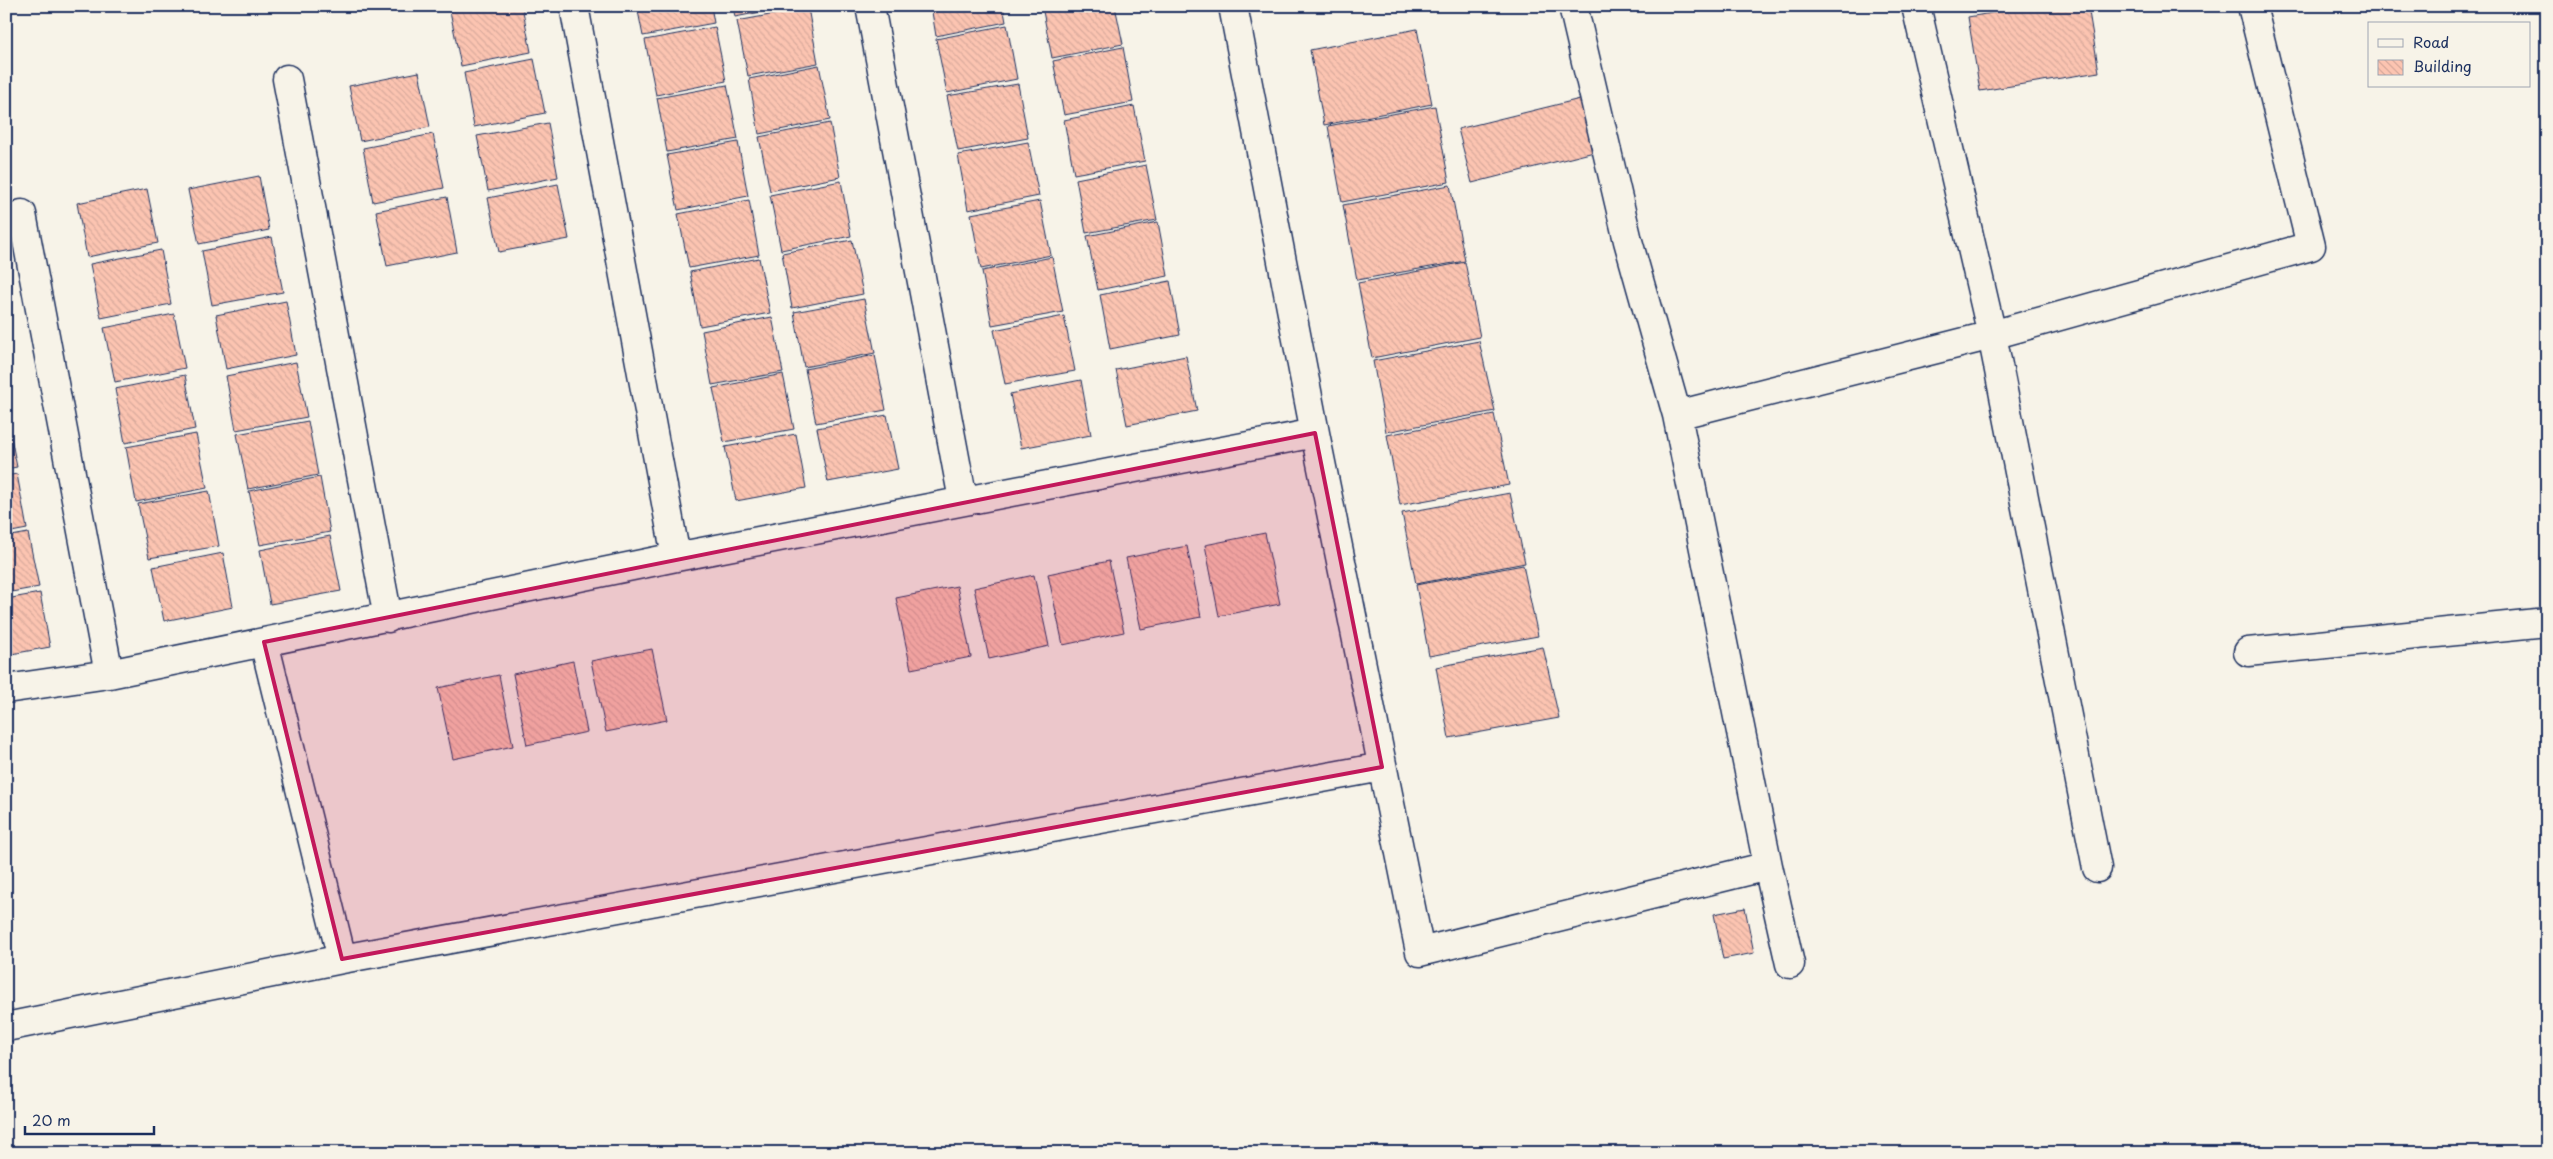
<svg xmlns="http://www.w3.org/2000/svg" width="2553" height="1159" font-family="'Playpen Sans',sans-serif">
<defs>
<pattern id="building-back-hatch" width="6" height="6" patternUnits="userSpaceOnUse" patternTransform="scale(1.25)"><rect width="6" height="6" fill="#fcc4b1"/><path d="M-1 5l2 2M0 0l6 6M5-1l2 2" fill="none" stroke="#d7a99b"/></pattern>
</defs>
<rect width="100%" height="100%" fill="#f7f3e8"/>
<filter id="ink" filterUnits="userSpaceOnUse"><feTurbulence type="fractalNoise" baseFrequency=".02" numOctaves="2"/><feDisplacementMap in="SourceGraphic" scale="10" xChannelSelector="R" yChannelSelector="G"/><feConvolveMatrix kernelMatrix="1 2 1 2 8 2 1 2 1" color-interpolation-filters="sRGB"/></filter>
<g filter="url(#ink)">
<path fill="url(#building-back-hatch)" stroke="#1b2f5e" d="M 476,6 L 522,6 L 531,52 L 461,66 L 450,11 Z
M 637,6 L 711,6 L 714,23 L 643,36 Z
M 733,6 L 792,6 L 735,17 Z
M 931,6 L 1003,6 L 1006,22 L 936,36 Z
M 1042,6 L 1115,6 L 1123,44 L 1052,58 Z
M 2033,6 L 2088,6 L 2099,72 L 1980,91 L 1968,17 Z
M 808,8 L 818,63 L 748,76 L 737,21 Z
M 1007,25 L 1017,79 L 947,93 L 936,39 Z
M 715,27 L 726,81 L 656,95 L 645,40 Z
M 1417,29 L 1432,104 L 1324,125 L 1310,50 Z
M 1123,47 L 1133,102 L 1064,115 L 1053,61 Z
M 534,59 L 545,113 L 474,127 L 464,73 Z
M 819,65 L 830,120 L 759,134 L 749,79 Z
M 419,72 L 430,127 L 360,141 L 349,86 Z
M 1018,84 L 1028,138 L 958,151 L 947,96 Z
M 727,85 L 738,139 L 667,152 L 657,98 Z
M 1580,99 L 1594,152 L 1472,183 L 1458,129 Z
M 1134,106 L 1145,161 L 1074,174 L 1064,120 Z
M 1435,106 L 1449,182 L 1342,202 L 1328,126 Z
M 548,123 L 558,177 L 488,191 L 477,136 Z
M 830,123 L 840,177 L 770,191 L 759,137 Z
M 433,134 L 444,188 L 373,202 L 363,148 Z
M 738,142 L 748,196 L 678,210 L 667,155 Z
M 1028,142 L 1039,196 L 968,210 L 958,155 Z
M 1146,165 L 1157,220 L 1086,233 L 1076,179 Z
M 259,176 L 269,230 L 199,244 L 188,190 Z
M 841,181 L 851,236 L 781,250 L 770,195 Z
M 558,184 L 569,239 L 499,252 L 488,198 Z
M 1450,185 L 1465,261 L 1357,280 L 1343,205 Z
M 147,189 L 158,243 L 87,257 L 77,203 Z
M 447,197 L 457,252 L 387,266 L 376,211 Z
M 749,200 L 759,255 L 689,268 L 678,214 Z
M 1040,201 L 1051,255 L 981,269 L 971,214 Z
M 1158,222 L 1168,276 L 1098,290 L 1087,236 Z
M 272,237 L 283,292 L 212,305 L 202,251 Z
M 852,240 L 863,294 L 792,308 L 782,253 Z
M 161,250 L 171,304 L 101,318 L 90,264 Z
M 1052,257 L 1063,312 L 992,325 L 982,271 Z
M 759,258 L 770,313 L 700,326 L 690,272 Z
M 1465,262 L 1480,337 L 1372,358 L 1358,283 Z
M 1170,281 L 1180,335 L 1110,349 L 1100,295 Z
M 864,299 L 875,353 L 804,367 L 794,312 Z
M 286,301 L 296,355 L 226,369 L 216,315 Z
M 174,314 L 185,368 L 115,382 L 104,328 Z
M 1064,316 L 1075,371 L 1005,384 L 994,330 Z
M 772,317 L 783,372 L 712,385 L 702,331 Z
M 1479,341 L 1495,411 L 1386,432 L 1373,361 Z
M 875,355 L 886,410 L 816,423 L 805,369 Z
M 1186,356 L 1197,411 L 1127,425 L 1116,370 Z
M 296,362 L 307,417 L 236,430 L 226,376 Z
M 783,374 L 794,429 L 724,442 L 713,388 Z
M 185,375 L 195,429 L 125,443 L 115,389 Z
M 1081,380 L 1091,435 L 1021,448 L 1010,394 Z
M 6,413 L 17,467 L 6,469 Z
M 1494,414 L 1509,485 L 1400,505 L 1387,435 Z
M 887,415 L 898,469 L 828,482 L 817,428 Z
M 308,421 L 318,475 L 248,489 L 237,434 Z
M 196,434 L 207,488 L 136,502 L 126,447 Z
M 796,434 L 806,488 L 736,501 L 725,447 Z
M 17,474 L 27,529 L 6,533 L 6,476 Z
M 320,477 L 330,532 L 260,545 L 249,491 Z
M 209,491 L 219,546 L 149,558 L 138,504 Z
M 1510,493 L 1525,563 L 1416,584 L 1402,513 Z
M 28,533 L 39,587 L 6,593 L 6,537 Z
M 1265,533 L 1280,604 L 1219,616 L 1205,545 Z
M 330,536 L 341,591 L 270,604 L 260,550 Z
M 1187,546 L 1201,617 L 1141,629 L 1126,558 Z
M 223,553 L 233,607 L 164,621 L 153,567 Z
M 1109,561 L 1124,632 L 1063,645 L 1048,574 Z
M 1523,565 L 1538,636 L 1429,656 L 1416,585 Z
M 1034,575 L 1049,646 L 989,659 L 974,588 Z
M 957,586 L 971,657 L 911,669 L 896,598 Z
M 40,593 L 50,647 L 6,655 L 6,599 Z
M 1543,647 L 1559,718 L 1449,738 L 1436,667 Z
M 652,649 L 667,720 L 606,732 L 591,661 Z
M 573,661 L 587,732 L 527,745 L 513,674 Z
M 499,675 L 513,746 L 453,759 L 438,688 Z
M 1745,908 L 1754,953 L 1723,959 L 1714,914 Z"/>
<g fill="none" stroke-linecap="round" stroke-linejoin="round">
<defs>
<path id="minor" d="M 574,6 L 676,557
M 870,6 L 963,500
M 1916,6 L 1992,335 L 2311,246 L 2252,6
M 287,79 L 388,618
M 22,214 L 109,674
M 1677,415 L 1992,335 L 2097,868
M 1315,433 L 1420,952 L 1768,866 L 1677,415 L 1628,241 L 1573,6
M 264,642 L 342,959
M 2248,652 L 2547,622
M 6,689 L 109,674 L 676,557 L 1315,433 L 1233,6
M 1768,866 L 1790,964
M 6,1027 L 342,959 L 1382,767"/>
</defs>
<use href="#minor" stroke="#1b2f5e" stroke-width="31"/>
<use href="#minor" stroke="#f7f3e8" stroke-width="28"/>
</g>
</g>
<path fill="#c2185b" fill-opacity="0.2" stroke="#c2185b" stroke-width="4" stroke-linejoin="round" d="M 1315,433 L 1382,767 L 342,959 L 264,642 Z"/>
<rect width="2553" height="1159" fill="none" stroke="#f7f3e8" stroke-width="25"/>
<rect x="12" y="12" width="2528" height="1134" fill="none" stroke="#1b2f5e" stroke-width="2" filter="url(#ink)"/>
<rect x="2368" y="22" width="162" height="65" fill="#f7f3e8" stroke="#9fa5b1"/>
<rect x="2378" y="39" width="25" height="8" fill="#f7f3e8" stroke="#9fa5b1"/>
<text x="2413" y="48" font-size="15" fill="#1b2f5e">Road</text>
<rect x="2378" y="60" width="25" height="15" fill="url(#building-back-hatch)" stroke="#9fa5b1"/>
<text x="2413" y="72" font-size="15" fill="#1b2f5e">Building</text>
<path d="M25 1126v8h129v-8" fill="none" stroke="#1b2f5e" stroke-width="2.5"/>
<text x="32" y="1126" font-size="15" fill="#1b2f5e" stroke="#f7f3e8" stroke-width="4" paint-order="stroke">20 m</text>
</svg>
